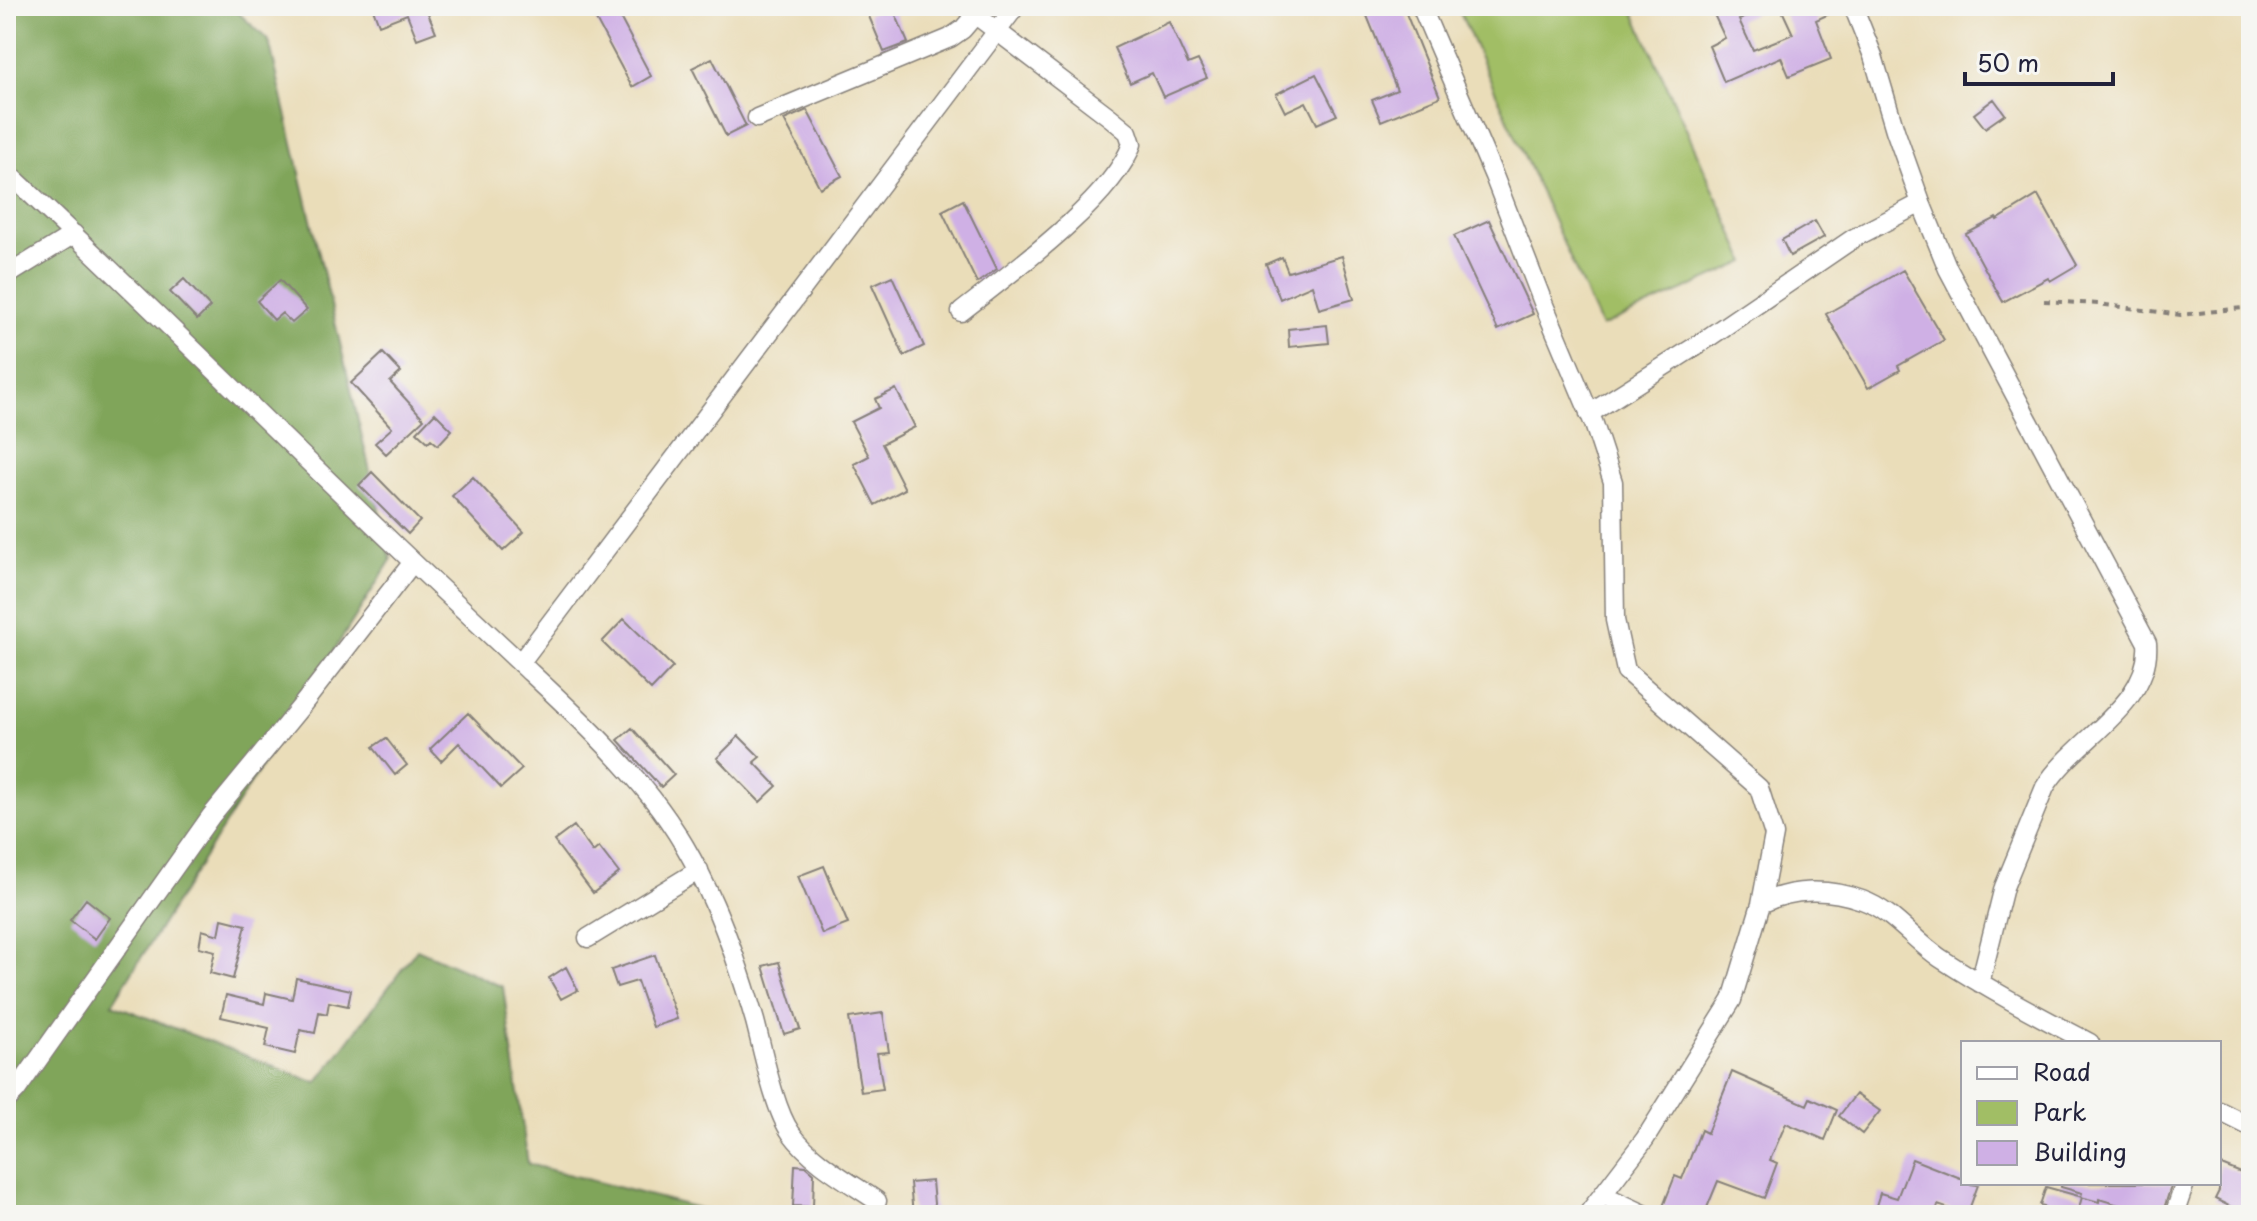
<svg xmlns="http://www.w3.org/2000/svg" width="2257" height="1221" font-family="'Playpen Sans',sans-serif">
<rect width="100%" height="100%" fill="#f6f6f2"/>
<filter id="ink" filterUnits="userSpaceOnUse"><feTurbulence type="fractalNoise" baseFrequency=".0125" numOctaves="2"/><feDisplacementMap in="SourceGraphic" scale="16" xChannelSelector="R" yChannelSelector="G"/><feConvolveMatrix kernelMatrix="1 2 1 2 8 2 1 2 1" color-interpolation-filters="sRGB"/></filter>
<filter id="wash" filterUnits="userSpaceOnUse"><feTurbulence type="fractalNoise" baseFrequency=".006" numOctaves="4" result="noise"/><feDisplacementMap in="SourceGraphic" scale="32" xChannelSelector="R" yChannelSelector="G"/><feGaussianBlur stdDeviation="1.8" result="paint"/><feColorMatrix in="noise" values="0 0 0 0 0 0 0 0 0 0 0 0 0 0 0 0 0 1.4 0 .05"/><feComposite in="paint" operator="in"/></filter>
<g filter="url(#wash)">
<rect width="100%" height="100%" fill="#eaddb9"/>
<path fill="#a1be65" stroke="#627050" stroke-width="2" d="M 1457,6 L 1631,6 L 1746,262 L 1601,327 Z"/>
<path fill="#80a55a" stroke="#51644a" stroke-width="2" d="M 6,6 L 231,6 L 269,41 L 391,560 L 112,1004 L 317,1083 L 417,949 L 503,987 L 528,1164 L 725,1215 L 13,1215 L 6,1198 Z"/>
<g id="blocks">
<path fill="#cfb0e5" d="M 372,6 L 425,6 L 436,32 L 417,39 L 407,14 L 379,25 Z
M 887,6 L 892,6 L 908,43 L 884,52 L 868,14 Z
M 1363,6 L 1403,6 L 1440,97 L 1381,121 L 1372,100 L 1397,90 Z
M 1710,6 L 1771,6 L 1739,20 L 1753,50 L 1793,34 L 1780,6 L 1841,6 L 1842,8 L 1816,20 L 1831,59 L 1789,76 L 1781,57 L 1724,82 L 1709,46 L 1725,38 Z
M 615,8 L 651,76 L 632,87 L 595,18 Z
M 1169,22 L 1188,64 L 1198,60 L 1207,78 L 1163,97 L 1152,73 L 1130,83 L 1114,48 Z
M 712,58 L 746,126 L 726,136 L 692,68 Z
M 1316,74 L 1337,115 L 1317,124 L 1306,102 L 1285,112 L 1276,94 Z
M 1994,99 L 2005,114 L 1985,128 L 1974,114 Z
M 807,110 L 842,176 L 820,188 L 784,120 Z
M 2038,195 L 2077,265 L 2050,281 L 2048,278 L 2003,302 L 1966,234 L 1996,218 L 1997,220 Z
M 963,200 L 997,269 L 977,283 L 942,211 Z
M 1489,220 L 1533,314 L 1498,330 L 1454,236 Z
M 1815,221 L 1824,237 L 1790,256 L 1782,240 Z
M 1342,256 L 1354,299 L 1319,309 L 1312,285 L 1280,299 L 1266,264 L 1282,257 L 1288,272 Z
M 1903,270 L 1944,340 L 1898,366 L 1900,370 L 1868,388 L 1826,314 Z
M 892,276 L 924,346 L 904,356 L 872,285 Z
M 184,279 L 210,307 L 197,320 L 170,292 Z
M 280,280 L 307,310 L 292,323 L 282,313 L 274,320 L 257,301 Z
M 1327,325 L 1329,343 L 1289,347 L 1288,329 Z
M 383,353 L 401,372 L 390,382 L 424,419 L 386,454 L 375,443 L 392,428 L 351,383 Z
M 896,389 L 915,427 L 882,444 L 905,489 L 875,505 L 854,464 L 869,456 L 851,422 L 879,408 L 875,399 Z
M 435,413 L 452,430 L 438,445 L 431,439 L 428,442 L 417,432 Z
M 372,472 L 420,521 L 408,534 L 359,485 Z
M 473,477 L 524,532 L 503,551 L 452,496 Z
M 624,619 L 673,667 L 651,690 L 602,642 Z
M 468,713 L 522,769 L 501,788 L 459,743 L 441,761 L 430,749 Z
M 632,728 L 674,775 L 661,787 L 618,740 Z
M 739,736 L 760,757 L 754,762 L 777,786 L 760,802 L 717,758 Z
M 386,738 L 407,765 L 395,775 L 373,747 Z
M 574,826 L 593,852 L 599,847 L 619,873 L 593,893 L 554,841 Z
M 824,866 L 848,924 L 822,934 L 798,876 Z
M 86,899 L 110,918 L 95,939 L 70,920 Z
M 222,919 L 246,925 L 233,979 L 210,973 L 215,951 L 199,947 L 202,930 L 219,935 Z
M 655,955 L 677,1019 L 653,1027 L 637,981 L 617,987 L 611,970 Z
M 779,962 L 800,1029 L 784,1034 L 763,966 Z
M 566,967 L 578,990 L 561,999 L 549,978 Z
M 296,978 L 351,990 L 348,1006 L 329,1002 L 327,1014 L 319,1012 L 315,1033 L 300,1030 L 295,1054 L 265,1047 L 269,1028 L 221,1017 L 226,995 L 264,1004 L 266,993 L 292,999 Z
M 883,1013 L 889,1052 L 877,1053 L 883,1089 L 861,1092 L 849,1018 Z
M 1732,1072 L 1807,1105 L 1810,1098 L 1837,1110 L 1825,1140 L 1786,1123 L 1770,1160 L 1777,1163 L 1764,1198 L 1718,1181 L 1704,1215 L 1677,1215 L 1662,1209 L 1675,1176 L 1682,1179 L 1701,1130 L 1707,1133 Z
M 1856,1094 L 1880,1111 L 1862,1134 L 1839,1116 Z
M 1912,1159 L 1963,1179 L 1963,1183 L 1978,1185 L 1967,1215 L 1938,1205 L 1935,1215 L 1873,1215 L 1880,1193 L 1897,1198 Z
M 2219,1164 L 2251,1177 L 2251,1202 L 2245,1214 L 2215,1199 L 2219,1191 Z
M 795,1165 L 806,1166 L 814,1173 L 813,1207 L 793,1206 Z
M 932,1181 L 935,1215 L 913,1215 L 910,1183 Z
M 2061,1183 L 2172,1183 L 2162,1215 L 2153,1215 L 2099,1199 L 2099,1202 L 2081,1197 L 2082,1193 L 2061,1187 Z
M 2046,1187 L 2082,1197 L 2077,1215 L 2042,1215 L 2044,1206 L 2040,1205 Z"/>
</g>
</g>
<g filter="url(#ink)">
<use href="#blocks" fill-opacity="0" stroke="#86807a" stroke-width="2"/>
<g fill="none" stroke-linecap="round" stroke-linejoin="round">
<defs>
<path id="street" d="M 1421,6 L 1494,176 L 1544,305 L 1594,424 L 1613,482 L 1615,620 L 1626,671 L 1759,788 L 1774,835 L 1761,904 L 1732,1000 L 1645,1139 L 1587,1215
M 1853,6 L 1873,56 L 1895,130 L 1921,203 L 1948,269 L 2147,643 C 2152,705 2073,740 2045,787 L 2004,887 L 1980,983
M 757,118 L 950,38 L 963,29 L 975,15
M 6,171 C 138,293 265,421 395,545 C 440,588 485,630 531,673 C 573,712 615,752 651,797 C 703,862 732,942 755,1021 C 763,1051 774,1109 791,1133 C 812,1162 848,1181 877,1201
M 6,276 L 74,234
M 961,312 C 1008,275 1113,199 1132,144 L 1128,132 L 1111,118 L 964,6
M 1589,414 L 1699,344 L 1854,238 L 1921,203
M 520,663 L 1016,6
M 1761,904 C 1792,888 1829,888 1862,900 C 1893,911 1913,940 1940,958 C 1989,990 2039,1016 2090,1043
M 588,938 L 699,870
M 6,1101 L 16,1091 L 211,816 L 299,709 L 413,562
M 2219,1111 L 2251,1127
M 1603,1195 L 1646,1215
M 2174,1215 L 2185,1183"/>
</defs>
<use href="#street" stroke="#86807a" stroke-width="21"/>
<path stroke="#86807a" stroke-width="4" stroke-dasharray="6 6" stroke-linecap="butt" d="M 2044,301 L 2099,304 L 2181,315 L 2251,307"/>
<use href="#street" stroke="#fff" stroke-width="18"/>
</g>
</g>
<rect width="2257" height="1221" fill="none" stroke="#f6f6f2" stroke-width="32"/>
<rect x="1961" y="1041" width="260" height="144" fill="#f6f6f2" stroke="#a1a1a9" stroke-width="2"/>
<rect x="1977" y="1067" width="40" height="12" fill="#ffffff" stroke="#a1a1a9" stroke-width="2"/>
<text x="2033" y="1081" font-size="24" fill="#22223b">Road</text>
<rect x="1977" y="1101" width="40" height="24" fill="#a1be65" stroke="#a1a1a9" stroke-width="2"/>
<text x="2033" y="1121" font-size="24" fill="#22223b">Park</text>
<rect x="1977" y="1141" width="40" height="24" fill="#cfb0e5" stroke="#a1a1a9" stroke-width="2"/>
<text x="2033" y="1161" font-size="24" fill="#22223b">Building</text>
<path d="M1965 72v12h148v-12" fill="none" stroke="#22223b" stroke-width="4"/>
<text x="1977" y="72" font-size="24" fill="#22223b" stroke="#f6f6f2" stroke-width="6" paint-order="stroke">50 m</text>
</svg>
